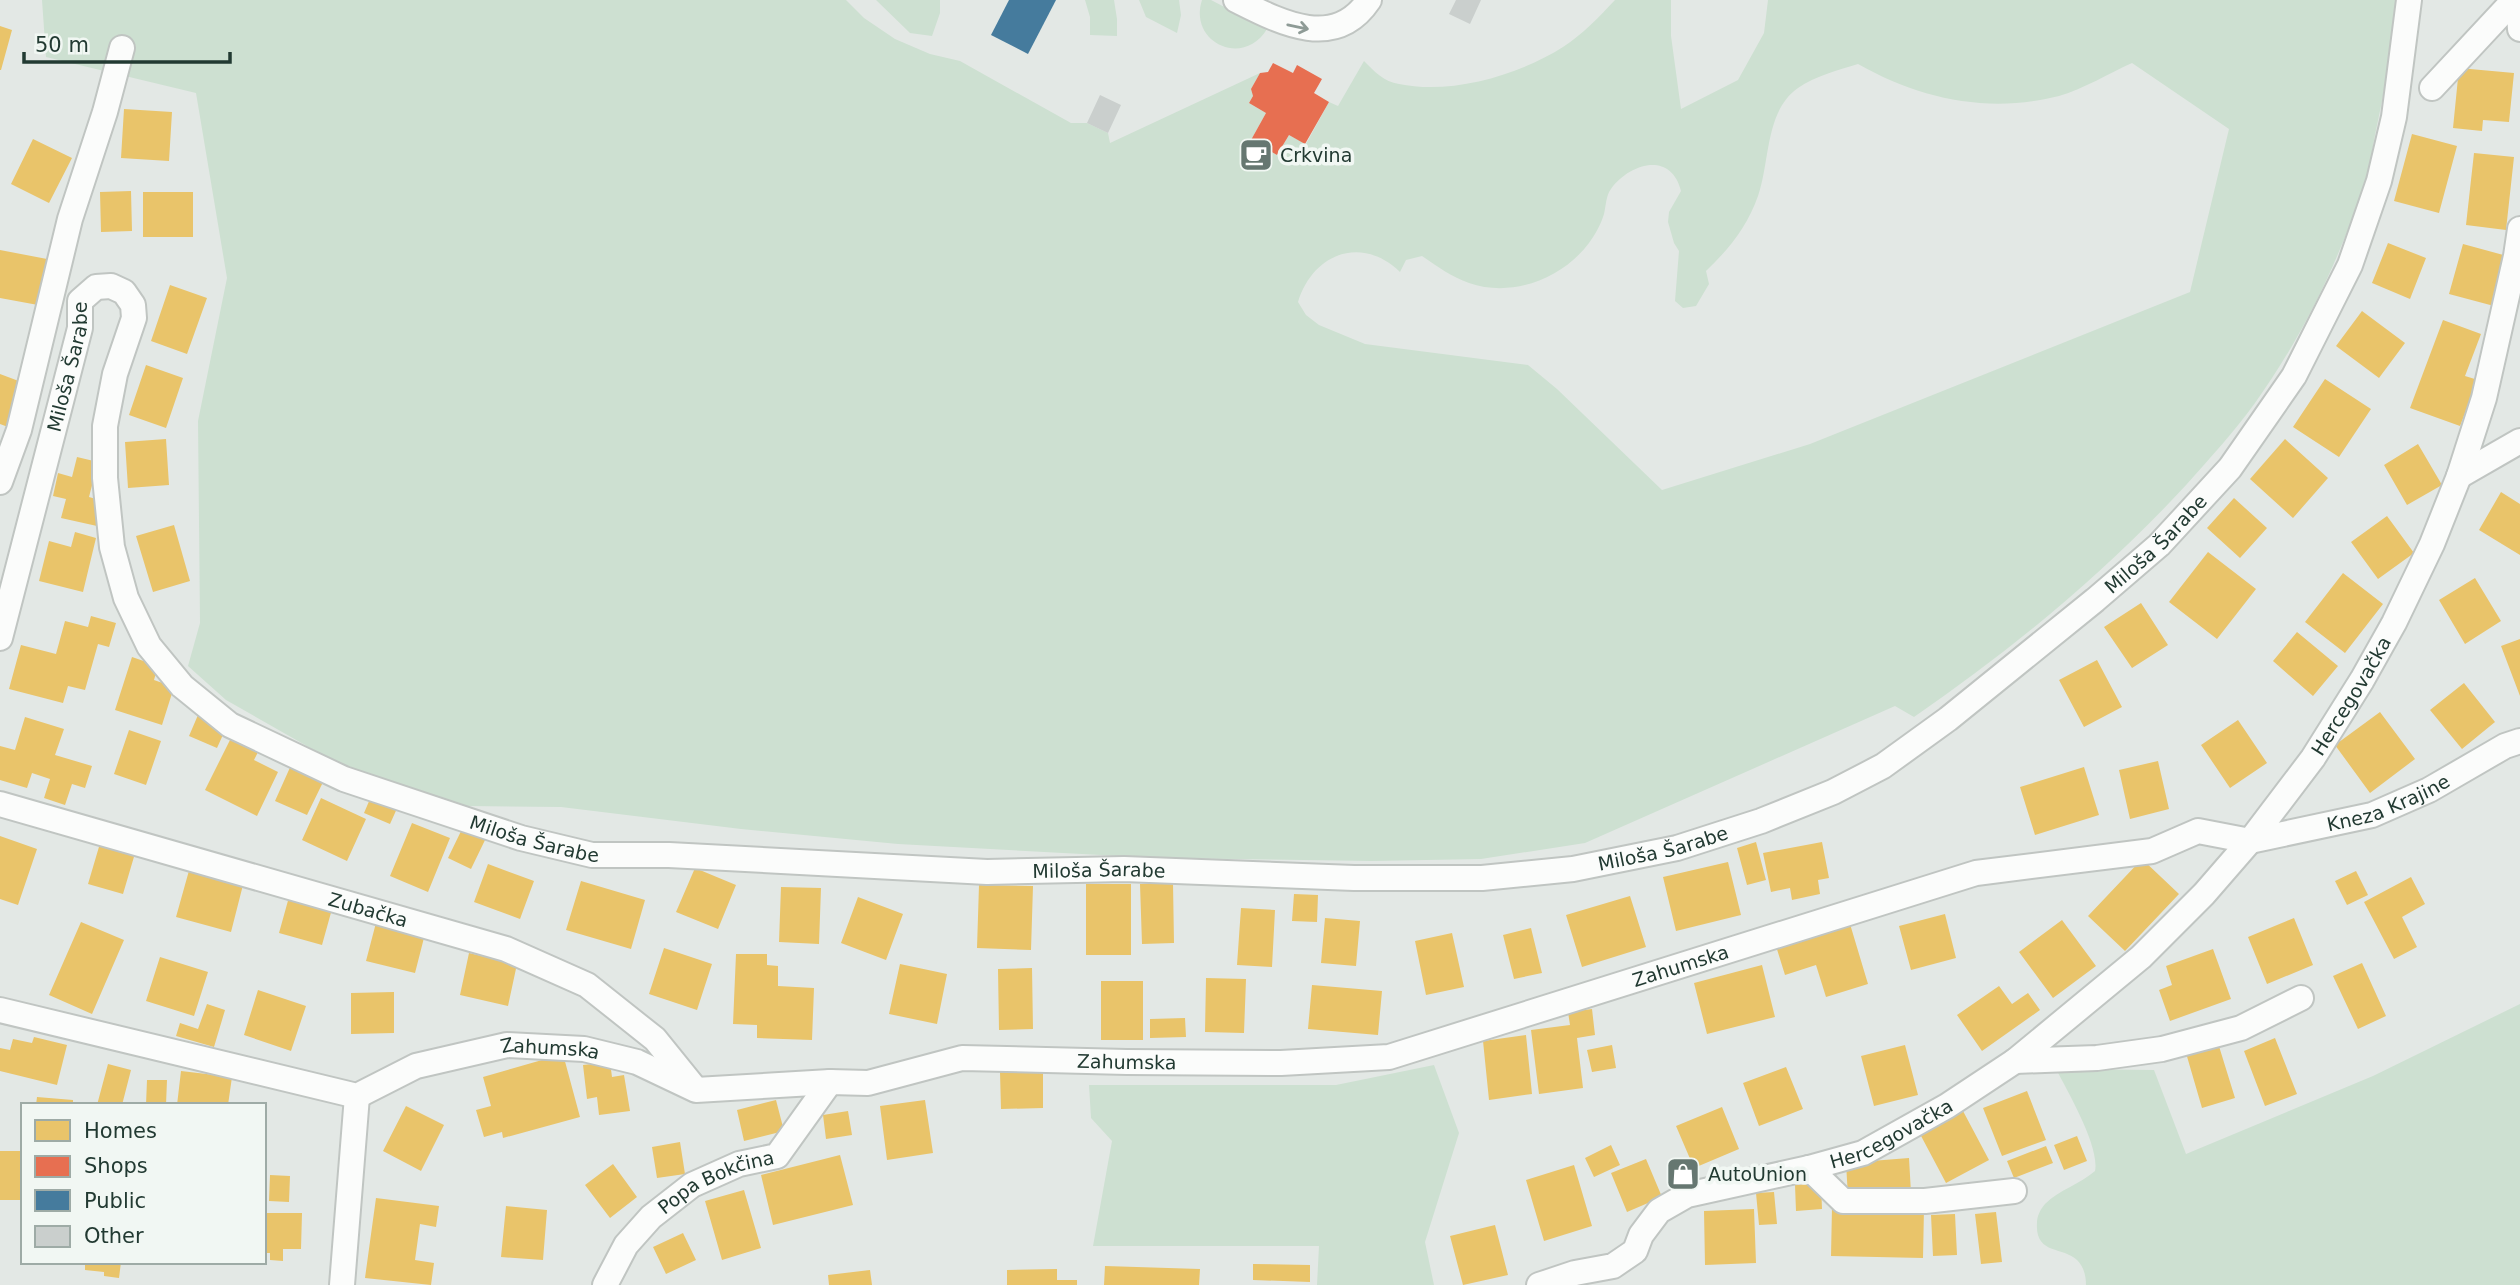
<svg xmlns="http://www.w3.org/2000/svg" width="2520" height="1285" font-family="'DejaVu Sans',sans-serif">
<rect width="100%" height="100%" fill="#e3e8e5"/>
<path fill="#cde0d1" fill-rule="evenodd" d="M 42,0 L 846,0 L 864,18 L 895,39 L 930,54 L 960,61 L 1071,123 L 1087,123 L 1108,133 L 1110,143 L 1260,73 L 1251,89 L 1253,96 L 1249,103 L 1266,113 L 1251,140 L 1277,155 L 1289,135 L 1306,144 L 1329,102 L 1338,106 L 1364,61 C 1374,71 1384,82 1399,84 C 1451,95 1519,75 1563,47 C 1583,34 1599,17 1615,0 L 1671,0 L 1671,36 L 1681,109 L 1738,80 L 1764,33 L 1768,0 L 2399,0 C 2392,45 2385,90 2375,135 C 2372,151 2370,167 2365,182 C 2339,261 2303,336 2255,403 C 2234,432 2210,458 2187,484 C 2105,573 2014,648 1914,717 L 1895,706 L 1585,843 L 1481,859 L 1372,861 L 1157,858 L 898,844 L 741,829 L 561,807 L 466,806 L 405,791 L 335,762 L 226,700 L 188,666 L 200,623 L 198,421 L 227,278 L 196,93 L 46,57 ZM 2132,63 L 2229,129 L 2190,292 L 1810,444 L 1662,490 L 1557,389 L 1528,365 L 1365,344 L 1319,325 L 1306,315 L 1298,302 C 1313,253 1362,235 1400,272 L 1406,260 L 1422,256 C 1438,267 1452,277 1469,283 C 1512,298 1562,279 1589,243 C 1595,235 1601,224 1604,214 C 1606,206 1606,195 1611,189 C 1630,163 1671,151 1681,191 L 1669,212 L 1668,222 L 1674,243 L 1679,251 L 1675,301 L 1683,308 L 1696,306 L 1709,284 L 1706,271 C 1729,249 1747,227 1758,196 C 1770,162 1765,111 1798,88 C 1815,76 1839,70 1858,64 C 1920,99 1988,114 2059,96 C 2084,89 2109,73 2132,63 Z
M 876,0 L 940,0 L 940,13 L 932,36 L 910,33 Z
M 1085,0 L 1114,0 L 1117,19 L 1117,36 L 1090,35 L 1090,17 Z
M 1139,0 L 1179,0 L 1181,15 L 1177,33 L 1146,17 Z
M 1202,0 L 1211,0 L 1267,29 C 1244,68 1188,43 1202,0 Z
M 2520,1004 L 2520,1285 L 2086,1285 C 2086,1276 2084,1267 2077,1260 C 2063,1246 2035,1255 2037,1223 C 2037,1216 2040,1210 2045,1204 C 2059,1190 2080,1184 2095,1171 C 2100,1147 2068,1092 2056,1069 L 2154,1070 L 2186,1154 L 2373,1076 Z
M 1434,1065 L 1459,1133 L 1425,1242 L 1434,1285 L 1317,1285 L 1319,1246 L 1093,1246 L 1112,1141 L 1091,1118 L 1089,1085 L 1336,1085 Z"/>
<path fill="#e9c46a" d="M 0,26 L 12,30 L 1,70 L 0,70 Z
M 2459,68 L 2514,73 L 2509,122 L 2483,120 L 2482,131 L 2453,128 Z
M 124,109 L 172,112 L 169,161 L 121,158 Z
M 2412,134 L 2457,146 L 2439,213 L 2394,201 Z
M 33,139 L 72,158 L 49,203 L 11,184 Z
M 2474,153 L 2514,157 L 2506,230 L 2466,225 Z
M 131,191 L 132,231 L 101,232 L 100,192 Z
M 143,192 L 193,192 L 193,237 L 143,237 Z
M 2388,243 L 2426,258 L 2410,299 L 2372,283 Z
M 2463,244 L 2507,256 L 2494,306 L 2449,294 Z
M 0,250 L 47,259 L 38,305 L 0,298 Z
M 170,285 L 207,298 L 187,354 L 151,341 Z
M 2362,311 L 2405,343 L 2379,378 L 2336,346 Z
M 2443,320 L 2481,334 L 2465,376 L 2478,380 L 2460,426 L 2410,408 Z
M 146,365 L 183,378 L 166,428 L 129,415 Z
M 0,374 L 24,383 L 8,427 L 0,424 Z
M 2325,379 L 2371,409 L 2339,457 L 2293,427 Z
M 166,439 L 169,485 L 128,488 L 125,442 Z
M 2285,439 L 2328,478 L 2293,518 L 2250,479 Z
M 2418,444 L 2442,485 L 2407,505 L 2384,465 Z
M 77,457 L 98,462 L 89,497 L 103,501 L 97,526 L 61,518 L 66,499 L 53,496 L 58,473 L 72,477 Z
M 2501,492 L 2520,504 L 2520,555 L 2479,530 Z
M 2234,498 L 2267,528 L 2240,558 L 2207,528 Z
M 2387,516 L 2414,553 L 2378,579 L 2351,542 Z
M 174,525 L 190,581 L 153,592 L 136,536 Z
M 75,532 L 96,538 L 83,592 L 39,581 L 49,541 L 71,547 Z
M 2208,552 L 2256,589 L 2217,639 L 2169,602 Z
M 2343,573 L 2383,604 L 2345,653 L 2305,622 Z
M 2475,578 L 2501,621 L 2465,644 L 2439,600 Z
M 2141,603 L 2168,645 L 2132,668 L 2104,627 Z
M 91,616 L 116,623 L 109,647 L 98,644 L 85,690 L 68,686 L 63,703 L 9,689 L 21,645 L 56,654 L 65,621 L 88,627 Z
M 2297,632 L 2338,666 L 2313,696 L 2273,661 Z
M 2520,639 L 2520,696 L 2501,646 Z
M 132,657 L 158,666 L 154,680 L 174,687 L 162,725 L 115,710 Z
M 2097,660 L 2122,707 L 2084,727 L 2059,680 Z
M 2464,683 L 2495,722 L 2462,749 L 2430,710 Z
M 2380,712 L 2415,759 L 2370,793 L 2335,745 Z
M 198,715 L 226,728 L 217,748 L 189,736 Z
M 25,717 L 64,729 L 55,755 L 92,766 L 85,788 L 72,784 L 65,805 L 44,798 L 50,779 L 32,773 L 27,788 L 0,780 L 0,746 L 15,750 Z
M 2238,720 L 2267,763 L 2230,788 L 2201,745 Z
M 129,730 L 161,741 L 146,785 L 114,774 Z
M 234,732 L 261,746 L 254,760 L 278,772 L 257,816 L 205,790 Z
M 2158,761 L 2169,809 L 2130,819 L 2119,770 Z
M 292,763 L 325,778 L 307,815 L 275,801 Z
M 2084,767 L 2099,815 L 2035,835 L 2020,787 Z
M 373,792 L 399,804 L 390,824 L 364,813 Z
M 321,798 L 366,819 L 347,861 L 302,840 Z
M 412,823 L 450,838 L 428,892 L 390,876 Z
M 463,827 L 486,838 L 471,869 L 448,858 Z
M 0,836 L 37,849 L 18,905 L 0,899 Z
M 101,840 L 136,850 L 123,894 L 88,884 Z
M 1756,842 L 1766,880 L 1747,885 L 1737,848 Z
M 1822,842 L 1829,878 L 1818,880 L 1820,894 L 1792,900 L 1790,888 L 1771,892 L 1763,853 Z
M 2142,859 L 2179,894 L 2125,951 L 2088,916 Z
M 1728,862 L 1741,915 L 1676,931 L 1663,877 Z
M 488,864 L 534,881 L 520,919 L 474,902 Z
M 190,867 L 244,881 L 231,932 L 176,917 Z
M 695,868 L 736,885 L 718,929 L 676,912 Z
M 2356,871 L 2368,895 L 2347,905 L 2335,881 Z
M 2411,877 L 2425,904 L 2402,917 L 2417,947 L 2394,959 L 2364,902 Z
M 581,881 L 645,900 L 631,949 L 566,930 Z
M 1173,883 L 1174,943 L 1142,944 L 1140,884 Z
M 1086,884 L 1131,884 L 1131,955 L 1086,955 Z
M 979,885 L 1033,886 L 1031,950 L 977,948 Z
M 781,887 L 821,888 L 819,944 L 779,942 Z
M 1294,894 L 1318,895 L 1317,922 L 1292,921 Z
M 1630,896 L 1646,947 L 1582,967 L 1566,915 Z
M 289,897 L 332,909 L 322,945 L 279,933 Z
M 858,897 L 903,914 L 886,960 L 841,943 Z
M 1241,908 L 1275,910 L 1272,967 L 1237,965 Z
M 1945,914 L 1956,958 L 1911,970 L 1899,926 Z
M 1325,918 L 1360,921 L 1356,966 L 1321,963 Z
M 2294,918 L 2313,965 L 2267,984 L 2248,937 Z
M 377,919 L 426,930 L 415,973 L 366,961 Z
M 2062,920 L 2096,966 L 2053,998 L 2019,952 Z
M 81,922 L 124,940 L 92,1014 L 49,995 Z
M 1850,924 L 1868,984 L 1826,997 L 1816,965 L 1785,975 L 1776,946 Z
M 1531,928 L 1542,973 L 1514,979 L 1503,935 Z
M 1452,933 L 1464,987 L 1426,995 L 1415,941 Z
M 664,948 L 712,964 L 697,1010 L 649,994 Z
M 2213,949 L 2231,999 L 2170,1021 L 2159,990 L 2172,985 L 2166,966 Z
M 469,953 L 517,964 L 508,1006 L 460,995 Z
M 736,954 L 767,954 L 767,965 L 778,966 L 778,986 L 814,988 L 812,1040 L 757,1038 L 757,1025 L 733,1024 Z
M 160,957 L 208,972 L 194,1016 L 146,1001 Z
M 2362,963 L 2386,1016 L 2358,1029 L 2333,976 Z
M 900,964 L 947,974 L 937,1024 L 889,1014 Z
M 1762,965 L 1775,1017 L 1707,1034 L 1694,983 Z
M 1032,968 L 1033,1029 L 999,1030 L 998,969 Z
M 1206,978 L 1246,979 L 1244,1033 L 1205,1032 Z
M 1101,981 L 1143,981 L 1143,1040 L 1101,1040 Z
M 1312,985 L 1382,991 L 1378,1035 L 1308,1029 Z
M 1999,986 L 2012,1004 L 2028,993 L 2040,1010 L 1982,1051 L 1957,1015 Z
M 258,990 L 306,1006 L 291,1051 L 244,1035 Z
M 394,992 L 394,1033 L 351,1034 L 351,993 Z
M 207,1004 L 225,1010 L 214,1047 L 176,1036 L 180,1023 L 198,1029 Z
M 1592,1009 L 1595,1035 L 1577,1038 L 1583,1088 L 1539,1094 L 1531,1030 L 1570,1025 L 1568,1012 Z
M 1185,1018 L 1186,1037 L 1150,1038 L 1150,1019 Z
M 1526,1035 L 1532,1094 L 1489,1100 L 1483,1041 Z
M 34,1037 L 67,1045 L 57,1085 L 0,1071 L 0,1048 L 10,1050 L 13,1039 L 32,1043 Z
M 2275,1038 L 2297,1094 L 2265,1106 L 2244,1051 Z
M 2218,1043 L 2235,1098 L 2202,1108 L 2186,1053 Z
M 1612,1045 L 1616,1068 L 1592,1072 L 1587,1050 Z
M 1905,1045 L 1918,1095 L 1874,1106 L 1861,1056 Z
M 563,1054 L 580,1117 L 503,1138 L 502,1132 L 484,1137 L 476,1110 L 491,1106 L 483,1077 Z
M 610,1062 L 612,1077 L 624,1075 L 630,1111 L 599,1115 L 597,1097 L 587,1099 L 583,1065 Z
M 108,1064 L 131,1070 L 122,1105 L 97,1105 Z
M 1786,1067 L 1803,1109 L 1759,1126 L 1743,1083 Z
M 181,1071 L 232,1077 L 228,1105 L 177,1105 Z
M 1043,1071 L 1043,1108 L 1001,1109 L 1000,1072 Z
M 147,1080 L 167,1080 L 166,1105 L 146,1105 Z
M 2027,1091 L 2046,1140 L 2002,1156 L 1983,1108 Z
M 37,1097 L 73,1100 L 73,1105 L 36,1105 Z
M 776,1100 L 784,1131 L 744,1141 L 737,1110 Z
M 925,1100 L 933,1153 L 887,1160 L 880,1106 Z
M 406,1106 L 444,1125 L 421,1171 L 383,1151 Z
M 1722,1107 L 1739,1149 L 1694,1168 L 1676,1126 Z
M 848,1111 L 852,1135 L 826,1139 L 823,1115 Z
M 1963,1111 L 1989,1160 L 1946,1183 L 1920,1134 Z
M 2077,1136 L 2087,1161 L 2064,1170 L 2054,1145 Z
M 680,1142 L 685,1174 L 657,1178 L 652,1147 Z
M 1611,1145 L 1620,1165 L 1594,1177 L 1585,1158 Z
M 2046,1146 L 2053,1163 L 2014,1178 L 2007,1161 Z
M 0,1151 L 23,1151 L 23,1200 L 0,1200 Z
M 840,1155 L 853,1205 L 773,1225 L 761,1175 Z
M 1909,1158 L 1911,1193 L 1848,1197 L 1846,1163 Z
M 1646,1159 L 1662,1197 L 1627,1212 L 1611,1173 Z
M 613,1164 L 637,1197 L 610,1218 L 585,1185 Z
M 1574,1165 L 1592,1226 L 1544,1241 L 1526,1180 Z
M 270,1175 L 290,1176 L 289,1202 L 269,1201 Z
M 1821,1184 L 1822,1209 L 1796,1211 L 1795,1185 Z
M 744,1190 L 761,1248 L 722,1260 L 705,1201 Z
M 1774,1192 L 1777,1224 L 1759,1225 L 1756,1193 Z
M 376,1198 L 439,1206 L 436,1227 L 420,1224 L 415,1260 L 434,1263 L 431,1285 L 365,1278 Z
M 506,1206 L 547,1210 L 543,1260 L 501,1257 Z
M 1832,1207 L 1924,1208 L 1923,1258 L 1831,1256 Z
M 1754,1209 L 1756,1263 L 1705,1265 L 1704,1211 Z
M 1996,1212 L 2002,1262 L 1981,1264 L 1975,1214 Z
M 264,1213 L 302,1213 L 301,1249 L 283,1249 L 283,1261 L 270,1260 L 270,1253 L 264,1253 Z
M 1955,1214 L 1957,1255 L 1933,1256 L 1931,1215 Z
M 1495,1225 L 1508,1275 L 1463,1285 L 1450,1236 Z
M 683,1233 L 696,1260 L 666,1274 L 653,1247 Z
M 85,1262 L 121,1262 L 119,1278 L 104,1276 L 104,1272 L 85,1270 Z
M 1253,1264 L 1310,1265 L 1310,1282 L 1253,1280 Z
M 1105,1266 L 1200,1269 L 1199,1285 L 1104,1285 Z
M 1057,1269 L 1057,1280 L 1077,1280 L 1077,1285 L 1007,1285 L 1007,1270 Z
M 870,1270 L 872,1285 L 829,1285 L 828,1275 Z"/>
<path fill="#e76f51" d="M 1273,63 L 1293,73 L 1297,65 L 1322,79 L 1314,93 L 1329,102 L 1305,144 L 1289,135 L 1277,155 L 1251,140 L 1266,113 L 1249,103 L 1253,96 L 1251,89 L 1260,73 L 1268,72 Z"/>
<path fill="#457b9d" d="M 1009,0 L 1056,0 L 1028,54 L 991,35 Z"/>
<path fill="#cacfcd" d="M 1456,0 L 1481,0 L 1470,24 L 1449,14 Z
M 1100,95 L 1121,105 L 1108,133 L 1087,123 Z"/>
<g fill="none" stroke-linecap="round" stroke-linejoin="round">
<defs>
<g id="street">
<path d="M 1236,0 C 1278,21 1334,52 1369,0"/>
<path d="M 2518,0 L 2520,29"/>
<path d="M 2432,88 L 2514,0"/>
<path d="M 2459,476 L 2520,441"/>
<path d="M 0,482 L 19,430 L 70,219 L 105,112 L 122,48"/>
<path id="s1" d="M 0,638 L 80,328 L 80,301 L 96,287 L 111,286 L 124,292 L 133,305 L 134,318 L 115,374 L 105,426 L 105,478 L 112,547 L 126,598 L 149,646 L 182,686 L 230,725 L 344,779 L 521,838 L 592,855 L 669,855 L 987,872 L 1124,869 L 1354,878 L 1482,878 L 1573,869 L 1677,848 L 1761,821 L 1833,792 L 1883,766 L 1948,719 L 2095,600 L 2159,545 L 2230,468 L 2294,376 L 2350,265 L 2379,181 L 2394,117 L 2409,0"/>
<path id="s2" d="M 0,804 L 506,949 L 587,985 L 655,1039 L 693,1086"/>
<path id="s3" d="M 0,1010 L 357,1096 L 416,1066 L 507,1045 L 584,1049 L 637,1062 L 696,1090 L 830,1082 L 868,1083 L 962,1058 L 1127,1062 L 1281,1063 L 1389,1057 L 1976,873 L 2152,851 L 2198,831 L 2250,841 L 2372,815 L 2429,790 L 2505,746 L 2520,741"/>
<path d="M 2015,1061 L 2097,1058 L 2162,1049 L 2241,1028 L 2301,998"/>
<path d="M 1809,1168 L 1843,1201 L 1925,1201 L 2014,1191"/>
<path d="M 342,1285 L 357,1096"/>
<path id="s4" d="M 605,1285 L 626,1245 L 651,1217 L 692,1185 L 739,1164 L 777,1156 L 830,1082"/>
<path id="s5" d="M 1539,1285 L 1575,1273 L 1613,1266 L 1635,1251 L 1641,1235 L 1659,1211 L 1687,1195 L 1809,1168 L 1863,1153 L 1947,1106 L 2015,1061 L 2141,957 L 2204,894 L 2250,841 L 2313,758 L 2362,680 L 2394,623 L 2432,544 L 2459,476 L 2484,398 L 2516,256 L 2520,229"/>
</g>
</defs>
<use href="#street" stroke="#c0c5c2" stroke-width="28"/>
<use href="#street" stroke="#fbfcfb" stroke-width="24"/>
</g>
<defs><path id="oneway-shaft" d="M-6 0H5M1.5-3L5.5 0L1.5 3" fill="none" stroke-width="1.6" stroke-linecap="round" stroke-linejoin="round" transform="scale(1.75)"/></defs>
<use stroke="#8e9b96" href="#oneway-shaft" transform="translate(1298 27) rotate(12)"/>
<defs>
<symbol id="cafe-square" viewBox="-11 -11 22 22"><rect x="-9" y="-9" width="18" height="18" rx="4" fill="#667771" stroke="#f1f7f3"/><path d="M-5.5-4.5H6V0H3Q3 3.5 0 3.5H-2.5Q-5.5 3.5-5.5 0ZM3-3.2v2h1.7v-2ZM-6 4.5H4V6H-6Z" fill="#fff"/></symbol>
<symbol id="shop-square" viewBox="-11 -11 22 22"><rect x="-9" y="-9" width="18" height="18" rx="4" fill="#667771" stroke="#f1f7f3"/><path d="M-5-2.5h2.3a2.7 3.5 0 0 1 5.4 0H5L5.5 6h-11ZM-1.5-2.5h3a1.5 2.3 0 0 0-3 0Z" fill="#fff"/></symbol>
</defs>
<g fill-rule="evenodd">
<use href="#cafe-square" x="1237" y="136" width="38" height="38"/>
<use href="#shop-square" x="1664" y="1155" width="38" height="38"/>
</g>
<g text-anchor="middle" dominant-baseline="central" stroke-width="7" stroke-linejoin="round" paint-order="stroke">
<g font-size="19" fill="#223a32" stroke="#f1f7f3" text-anchor="start">
<text x="1280" y="155">Crkvina</text>
<text x="1708" y="1174">AutoUnion</text>
</g>
<g font-size="19" fill="#223a32" stroke="#f1f7f3">
<text stroke="none"><textPath href="#s1" startOffset="280">Miloša Šarabe</textPath></text>
<text stroke="none"><textPath href="#s1" startOffset="2928">Miloša Šarabe</textPath></text>
<text stroke="none"><textPath href="#s5" startOffset="1041">Hercegovačka</textPath></text>
<text stroke="none"><textPath href="#s3" startOffset="2460">Kneza Krajine</textPath></text>
<text stroke="none"><textPath href="#s1" startOffset="1206">Miloša Šarabe</textPath></text>
<text stroke="none"><textPath href="#s1" startOffset="2340">Miloša Šarabe</textPath></text>
<text stroke="none"><textPath href="#s1" startOffset="1773">Miloša Šarabe</textPath></text>
<text stroke="none"><textPath href="#s2" startOffset="383">Zubačka</textPath></text>
<text stroke="none"><textPath href="#s3" startOffset="1726">Zahumska</textPath></text>
<text stroke="none"><textPath href="#s3" startOffset="570">Zahumska</textPath></text>
<text stroke="none"><textPath href="#s3" startOffset="1158">Zahumska</textPath></text>
<text stroke="none"><textPath href="#s5" startOffset="397">Hercegovačka</textPath></text>
<text stroke="none"><textPath href="#s4" startOffset="158">Popa Bokčina</textPath></text>
</g>
</g>
<rect x="21" y="1103" width="245" height="161" fill="#f1f7f3" stroke="#9eaba6" stroke-width="2"/>
<rect x="35" y="1120" width="35" height="21" fill="#e9c46a" stroke="#9eaba6" stroke-width="2"/>
<text x="84" y="1138" font-size="21" fill="#223a32">Homes</text>
<rect x="35" y="1156" width="35" height="21" fill="#e76f51" stroke="#9eaba6" stroke-width="2"/>
<text x="84" y="1173" font-size="21" fill="#223a32">Shops</text>
<rect x="35" y="1190" width="35" height="21" fill="#457b9d" stroke="#9eaba6" stroke-width="2"/>
<text x="84" y="1208" font-size="21" fill="#223a32">Public</text>
<rect x="35" y="1226" width="35" height="21" fill="#cacfcd" stroke="#9eaba6" stroke-width="2"/>
<text x="84" y="1243" font-size="21" fill="#223a32">Other</text>
<path d="M24 52v10h206v-10" fill="none" stroke="#223a32" stroke-width="3.5"/>
<text x="35" y="52" font-size="21" fill="#223a32" stroke="#f1f7f3" stroke-width="5" paint-order="stroke">50 m</text>
</svg>
